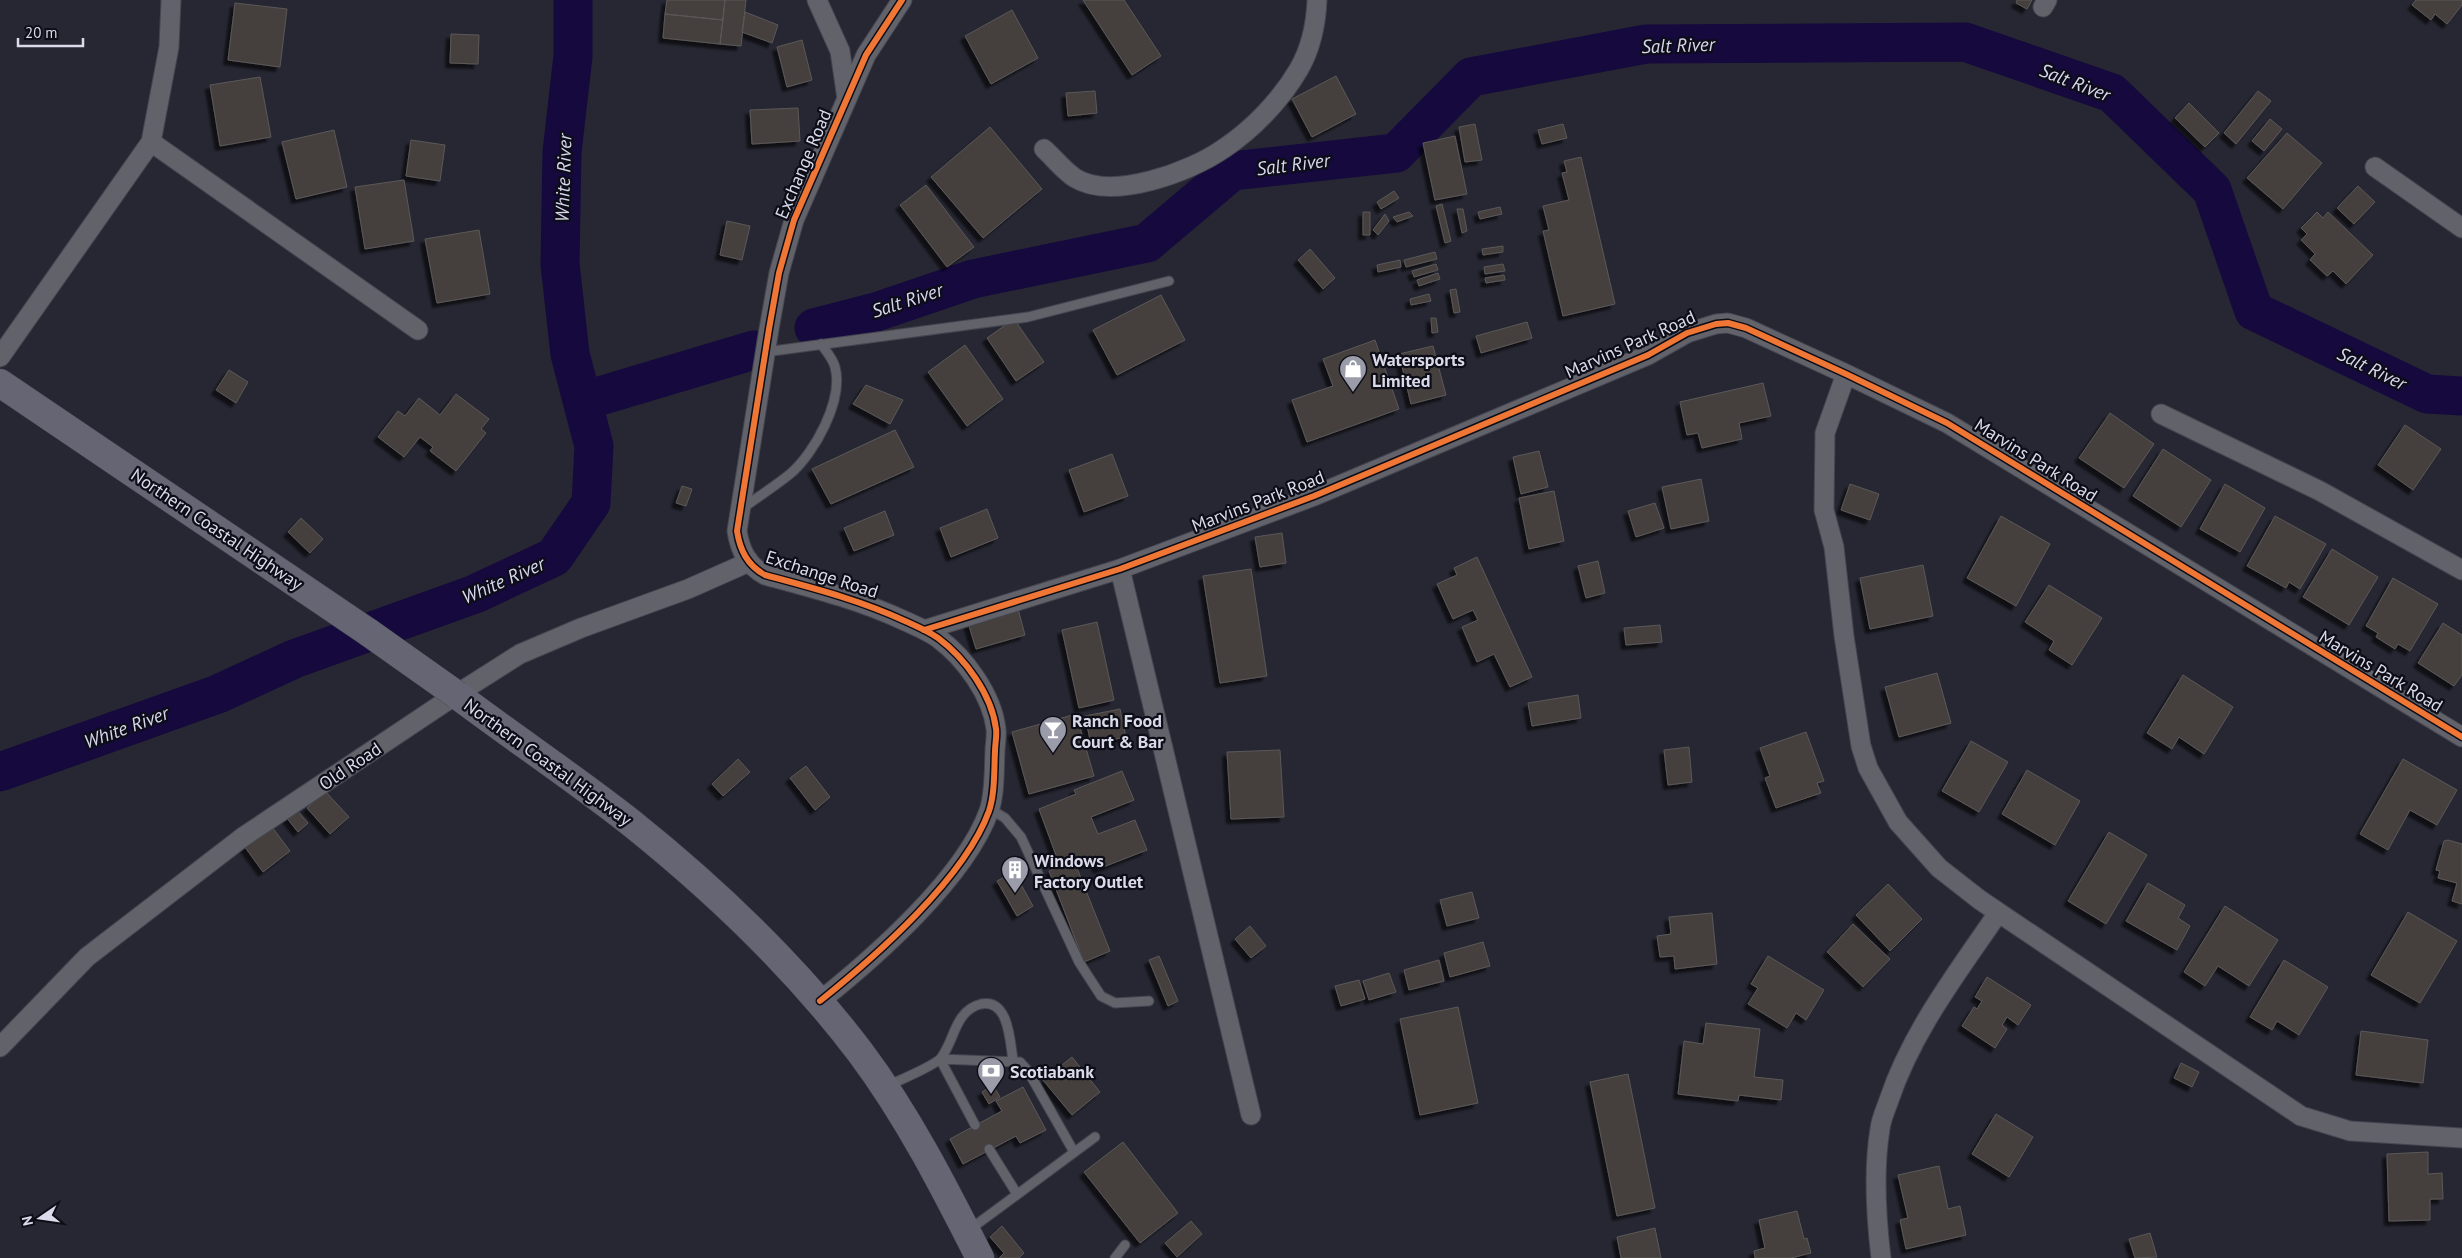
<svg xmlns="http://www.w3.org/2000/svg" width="2462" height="1258" font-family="'PT Sans',sans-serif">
<defs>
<filter id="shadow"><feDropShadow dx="-4.5" dy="4.5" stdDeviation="1" flood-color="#0009"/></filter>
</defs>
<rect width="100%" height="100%" fill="#272733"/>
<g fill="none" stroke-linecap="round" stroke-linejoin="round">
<path stroke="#15093e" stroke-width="39" d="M 814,328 L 876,312 L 973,279 L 1147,243 L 1232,171 L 1396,153 L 1471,77 L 1646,44 L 1965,42 L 2112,93 L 2212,190 L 2254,311 L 2427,394 L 2462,396
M 583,401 L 754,350
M 0,772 L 218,694 L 294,659 L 475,594 L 554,557 L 591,503 L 594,446 L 570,354 L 560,264 L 562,152 L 573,56 L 573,0"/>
</g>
<path fill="#45403d" stroke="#5b5859" filter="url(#shadow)" d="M 667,0 L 725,0 L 723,20 L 665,14 Z
M 725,0 L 746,0 L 741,46 L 720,44 Z
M 1083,0 L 1124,0 L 1161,56 L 1132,75 Z
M 2017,0 L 2032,0 L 2027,9 L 2016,3 Z
M 2416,0 L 2462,0 L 2462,5 L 2447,24 L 2435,14 L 2431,20 L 2412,5 Z
M 235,3 L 287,9 L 280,67 L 228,60 Z
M 1012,10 L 1038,58 L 991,84 L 965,36 Z
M 745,12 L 778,25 L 772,43 L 742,32 Z
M 665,14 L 723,20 L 720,44 L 663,38 Z
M 451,34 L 479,35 L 478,64 L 450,63 Z
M 802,40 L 812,80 L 787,87 L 777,47 Z
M 1336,76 L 1356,114 L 1312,137 L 1292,99 Z
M 260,77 L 271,137 L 220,146 L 210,85 Z
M 1095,91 L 1097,113 L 1068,116 L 1066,93 Z
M 2258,91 L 2271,101 L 2236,144 L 2224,133 Z
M 2189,103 L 2219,133 L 2205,147 L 2175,118 Z
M 798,108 L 800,141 L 752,144 L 750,110 Z
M 2270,119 L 2282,129 L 2264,151 L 2252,141 Z
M 1475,124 L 1482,160 L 1465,162 L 1459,127 Z
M 1563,124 L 1567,138 L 1542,144 L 1538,130 Z
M 990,127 L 1042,189 L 983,238 L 931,177 Z
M 334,130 L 347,187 L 296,199 L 282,142 Z
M 2287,133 L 2322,163 L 2283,209 L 2247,178 Z
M 1455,136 L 1467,194 L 1435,200 L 1423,143 Z
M 411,140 L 445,145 L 440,181 L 406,176 Z
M 1581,157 L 1615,304 L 1563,316 L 1543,231 L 1549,230 L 1543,206 L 1569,200 L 1562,173 L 1567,172 L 1564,161 Z
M 404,180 L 414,241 L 365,249 L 355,187 Z
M 926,185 L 974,247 L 947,267 L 900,205 Z
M 2358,186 L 2375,202 L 2354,224 L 2337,208 Z
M 1394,191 L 1399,198 L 1381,209 L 1377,202 Z
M 1442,204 L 1451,241 L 1445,243 L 1436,206 Z
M 1500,207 L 1502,214 L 1480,219 L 1478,212 Z
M 1457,209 L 1463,209 L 1467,231 L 1462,233 Z
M 1363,212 L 1370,212 L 1370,235 L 1363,235 Z
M 1409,212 L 1413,216 L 1397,222 L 1393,217 Z
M 2317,212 L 2323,218 L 2328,212 L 2373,255 L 2346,284 L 2333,271 L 2327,276 L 2310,260 L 2315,254 L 2301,240 L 2307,234 L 2301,228 Z
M 1385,214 L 1389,221 L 1378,235 L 1373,230 Z
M 727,221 L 750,226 L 742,260 L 720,255 Z
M 479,230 L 490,294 L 437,303 L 425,239 Z
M 1503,246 L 1503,252 L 1483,255 L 1482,249 Z
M 1310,249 L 1335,278 L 1323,289 L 1298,260 Z
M 1435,252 L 1437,259 L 1406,267 L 1404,260 Z
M 1400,260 L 1401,267 L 1378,272 L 1377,265 Z
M 1436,264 L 1438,270 L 1414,277 L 1412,271 Z
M 1503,264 L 1505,271 L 1485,274 L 1484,267 Z
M 1438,273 L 1440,279 L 1419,286 L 1417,280 Z
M 1504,275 L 1505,280 L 1486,283 L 1485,278 Z
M 1456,289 L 1460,312 L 1454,313 L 1450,290 Z
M 1429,294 L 1431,301 L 1411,305 L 1410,299 Z
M 1161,295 L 1185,340 L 1117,375 L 1093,330 Z
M 1431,318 L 1436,318 L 1438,332 L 1432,333 Z
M 1014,319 L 1044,362 L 1016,381 L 987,338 Z
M 1527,322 L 1532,338 L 1481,353 L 1476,336 Z
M 1375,340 L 1399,409 L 1307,442 L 1292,400 L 1333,386 L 1323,359 Z
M 965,345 L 1003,399 L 967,426 L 928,372 Z
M 1433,346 L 1446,395 L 1411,404 L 1399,354 Z
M 229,370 L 248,382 L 236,403 L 216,390 Z
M 1763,383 L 1771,416 L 1739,423 L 1742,439 L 1702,448 L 1698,433 L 1687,435 L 1680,402 Z
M 866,385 L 903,400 L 890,424 L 853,404 Z
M 456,394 L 489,419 L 481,429 L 486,433 L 456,471 L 430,451 L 433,447 L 420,437 L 404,457 L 378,437 L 398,411 L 405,416 L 419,398 L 440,415 Z
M 2110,413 L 2154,444 L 2124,488 L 2079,458 Z
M 2405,425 L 2441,449 L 2413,490 L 2378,465 Z
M 895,430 L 914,467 L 831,504 L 812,469 Z
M 2163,449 L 2211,480 L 2181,527 L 2133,496 Z
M 1539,451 L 1548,487 L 1521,494 L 1513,457 Z
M 1112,454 L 1128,496 L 1084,512 L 1069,470 Z
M 1701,479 L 1709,521 L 1671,529 L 1662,487 Z
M 1850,484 L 1879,494 L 1870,520 L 1841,510 Z
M 2225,484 L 2265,508 L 2240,552 L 2200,529 Z
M 682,486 L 692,489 L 686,506 L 676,503 Z
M 1554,491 L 1564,541 L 1529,549 L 1519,498 Z
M 1655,503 L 1664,528 L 1636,537 L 1628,511 Z
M 987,509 L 998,538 L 951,557 L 940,528 Z
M 885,511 L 894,535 L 854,551 L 844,528 Z
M 2001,516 L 2050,544 L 2016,606 L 1967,578 Z
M 2275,516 L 2326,544 L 2300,589 L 2289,582 L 2286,588 L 2247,566 Z
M 301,518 L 323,539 L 310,553 L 288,532 Z
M 1282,533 L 1286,563 L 1260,567 L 1255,537 Z
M 2332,549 L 2378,577 L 2349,625 L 2303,597 Z
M 1477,557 L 1532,677 L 1510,687 L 1494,654 L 1477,662 L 1462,627 L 1478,620 L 1473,610 L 1453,619 L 1437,584 L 1457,575 L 1454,568 Z
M 1598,561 L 1605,593 L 1586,598 L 1578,566 Z
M 1923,565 L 1933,616 L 1870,629 L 1860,578 Z
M 1251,569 L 1267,676 L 1220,683 L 1203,576 Z
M 2393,578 L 2438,604 L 2410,651 L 2398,644 L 2395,649 L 2376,637 L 2378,633 L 2366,626 Z
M 2049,585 L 2102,618 L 2072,665 L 2049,650 L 2054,641 L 2025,622 Z
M 1017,605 L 1025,635 L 976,649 L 967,619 Z
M 1097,622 L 1114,700 L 1079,708 L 1062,630 Z
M 2443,623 L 2462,635 L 2462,675 L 2454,686 L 2418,663 Z
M 1660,625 L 1662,642 L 1626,645 L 1624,628 Z
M 1937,673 L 1951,723 L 1899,737 L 1885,687 Z
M 2183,675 L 2233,707 L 2204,754 L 2179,737 L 2172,749 L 2147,733 Z
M 1578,695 L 1581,718 L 1532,726 L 1528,703 Z
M 1120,709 L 1126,737 L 1091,744 L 1085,716 Z
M 1076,714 L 1094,776 L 1029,794 L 1012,732 Z
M 1806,732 L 1824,781 L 1817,783 L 1821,793 L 1776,808 L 1765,778 L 1770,776 L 1760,748 Z
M 1971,741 L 2008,762 L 1979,812 L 1942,791 Z
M 1689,747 L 1692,782 L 1668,785 L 1664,750 Z
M 1280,750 L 1284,817 L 1231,819 L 1227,752 Z
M 738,759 L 750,772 L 723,796 L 712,784 Z
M 2403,759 L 2457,790 L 2437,825 L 2410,810 L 2388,850 L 2360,834 Z
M 806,766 L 830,797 L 815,810 L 790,778 Z
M 2027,770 L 2080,801 L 2055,845 L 2002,814 Z
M 1122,771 L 1134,800 L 1091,817 L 1098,834 L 1135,820 L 1147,850 L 1098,869 L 1094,861 L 1077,868 L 1110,951 L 1084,962 L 1049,871 L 1060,866 L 1039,809 L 1076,794 L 1074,790 Z
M 325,791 L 349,817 L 330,834 L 307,808 Z
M 296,809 L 308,823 L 298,832 L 286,817 Z
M 269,823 L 290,851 L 263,872 L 242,843 Z
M 2109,832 L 2147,855 L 2106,924 L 2068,901 Z
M 2448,840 L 2462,844 L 2462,904 L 2452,901 L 2457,883 L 2438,878 L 2440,871 L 2436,870 L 2444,841 Z
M 1014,872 L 1033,906 L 1017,916 L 997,881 Z
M 2148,883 L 2185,905 L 2178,918 L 2190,926 L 2177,950 L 2126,921 Z
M 1888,884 L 1922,919 L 1890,951 L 1856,915 Z
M 1472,892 L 1479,918 L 1447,926 L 1440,900 Z
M 2225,906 L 2278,940 L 2249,986 L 2218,966 L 2205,986 L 2184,972 Z
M 2408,912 L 2457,941 L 2420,1003 L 2371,975 Z
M 1712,913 L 1717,964 L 1675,969 L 1674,956 L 1660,957 L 1657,936 L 1671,934 L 1669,917 Z
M 1853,924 L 1890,959 L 1863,987 L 1827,952 Z
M 1250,926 L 1266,946 L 1251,958 L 1235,939 Z
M 1483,942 L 1490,966 L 1450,977 L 1444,953 Z
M 1159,956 L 1178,1001 L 1168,1006 L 1149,960 Z
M 1768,956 L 1824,990 L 1806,1020 L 1796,1013 L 1787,1028 L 1748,1004 L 1758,988 L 1751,984 Z
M 1439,960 L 1444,981 L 1409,990 L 1404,970 Z
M 2284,960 L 2328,987 L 2299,1035 L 2277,1021 L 2272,1030 L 2250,1017 Z
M 1389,973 L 1396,992 L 1369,1000 L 1363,981 Z
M 1987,977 L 2031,1005 L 2018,1025 L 2007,1017 L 2002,1025 L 2007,1029 L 1995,1048 L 1962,1026 L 1974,1007 L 1977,1009 L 1982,1001 L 1975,997 Z
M 1359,980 L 1365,999 L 1341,1006 L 1335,986 Z
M 1458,1007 L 1478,1103 L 1420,1115 L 1400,1019 Z
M 1706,1023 L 1760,1029 L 1754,1077 L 1783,1080 L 1781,1100 L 1739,1095 L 1738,1101 L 1678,1094 L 1684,1041 L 1703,1044 Z
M 2361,1031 L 2428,1040 L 2423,1083 L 2356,1075 Z
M 1072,1057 L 1100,1092 L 1072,1115 L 1043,1080 Z
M 2181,1063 L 2199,1072 L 2192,1087 L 2174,1078 Z
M 1628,1074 L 1655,1208 L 1617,1216 L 1590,1082 Z
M 993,1085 L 1000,1097 L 989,1104 L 982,1092 Z
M 1023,1087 L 1046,1130 L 1020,1143 L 1016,1136 L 963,1164 L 950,1139 L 1002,1111 L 996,1101 Z
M 1996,1114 L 2033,1137 L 2009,1177 L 1972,1154 Z
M 1123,1142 L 1178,1213 L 1140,1243 L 1084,1172 Z
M 2428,1152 L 2428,1174 L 2442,1173 L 2443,1199 L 2430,1199 L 2430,1220 L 2389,1221 L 2387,1154 Z
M 1939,1166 L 1948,1209 L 1960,1206 L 1966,1235 L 1906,1249 L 1900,1220 L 1908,1218 L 1898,1175 Z
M 1797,1211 L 1804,1239 L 1807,1238 L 1811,1253 L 1791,1258 L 1755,1258 L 1754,1251 L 1765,1248 L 1759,1220 Z
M 1191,1221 L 1202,1234 L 1177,1257 L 1165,1243 Z
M 1002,1226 L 1024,1253 L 1019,1258 L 999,1258 L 1004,1253 L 990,1237 Z
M 1655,1228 L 1661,1258 L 1621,1258 L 1617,1237 Z
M 2150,1233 L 2157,1257 L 2135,1258 L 2129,1239 Z"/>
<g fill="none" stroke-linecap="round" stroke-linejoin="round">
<defs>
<path id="service" d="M 765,352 L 1028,317 L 1169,281
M 743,508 C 758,497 775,486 790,474 C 814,454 844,400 835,367 C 833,359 826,351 821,344
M 990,809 L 1005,818 L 1021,837 L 1079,962 L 1101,996 L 1115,1003 L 1149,1001
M 887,1086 C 898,1081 934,1066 941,1058 C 951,1045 953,1029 962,1017 C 967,1010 973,1006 981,1004 C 1009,998 1010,1042 1013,1060
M 975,1125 L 940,1059 L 1020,1062 L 1028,1071 L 1074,1152
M 989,1149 L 1017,1194
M 969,1230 L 1095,1137
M 1115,1258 L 1125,1245"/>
<path id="minor" d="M 817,0 L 840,51 L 847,99
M 2043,7 L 2047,0
M 151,142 L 169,47 L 171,0
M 1044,149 C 1054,158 1064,171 1075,178 C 1112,201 1190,172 1223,149 C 1252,130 1281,100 1299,69 C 1311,48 1316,24 1317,0
M 2375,167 L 2462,228
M 0,357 L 151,142 L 418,330
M 1846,374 L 1825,433 L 1824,510 L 1834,547 L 1844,636 L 1861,746 L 1868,768 L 1898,822 L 1939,868 L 1980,900 L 2301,1116 L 2350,1131 L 2462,1138
M 2161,414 L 2320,491 L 2462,570
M 1120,569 L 1251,1115
M 924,630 L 1120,569 L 1314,496 L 1648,355 L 1687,333 L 1716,324 L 1728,323 L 1746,328 L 1846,374 L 1947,423 L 2462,737
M 820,1001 C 875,957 965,878 989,811 C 995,793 994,771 995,751 C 995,744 997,736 996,729 C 992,695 965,658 938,638 C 928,631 916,626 905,621 C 860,600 813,588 765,575 C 747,565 740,550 737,531 L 769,329 L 779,273 L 794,220 L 866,55 L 902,0
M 0,1047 L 87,957 L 243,837 L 457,694 L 520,654 L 581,628 L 688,589 L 749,562
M 1881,1258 C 1876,1216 1873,1171 1880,1129 C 1881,1119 1886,1109 1889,1100 C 1912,1031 1958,972 1998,913"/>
<path id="primary" d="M 0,383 L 368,632
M 457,695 C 514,738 574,778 630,822 C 715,890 794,965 860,1052 C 908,1116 944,1187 980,1258"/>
</defs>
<use href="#service" stroke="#454550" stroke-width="11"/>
<use href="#minor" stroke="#454550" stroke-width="21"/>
<use href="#primary" stroke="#454550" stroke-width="29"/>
<use href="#service" stroke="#62626b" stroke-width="9"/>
<use href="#minor" stroke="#62626b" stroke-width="19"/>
<use href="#primary" stroke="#666574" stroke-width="28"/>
<defs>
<path id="primary-bridge" d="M 368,632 L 457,695"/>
</defs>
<use href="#primary-bridge" stroke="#454550" stroke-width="29" stroke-linecap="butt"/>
<use href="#primary-bridge" stroke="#666574" stroke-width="28"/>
<defs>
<path id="cycleway" d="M 924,630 L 1120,569 L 1314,496 L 1648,355 L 1687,333 L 1716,324 L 1728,323 L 1746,328 L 1846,374 L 1947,423 L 2462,737
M 820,1001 C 875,957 965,878 989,811 C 995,793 994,771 995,751 C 995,744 997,736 996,729 C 992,695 965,658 938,638 C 928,631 916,626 905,621 C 860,600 813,588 765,575 C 747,565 740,550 737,531 L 769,329 L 779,273 L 794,220 L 866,55 L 902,0"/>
</defs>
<use href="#cycleway" stroke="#0d0d17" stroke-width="9"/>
<use href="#cycleway" stroke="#f07635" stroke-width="6"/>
</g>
<defs>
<symbol id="shop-pin" viewBox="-11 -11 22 30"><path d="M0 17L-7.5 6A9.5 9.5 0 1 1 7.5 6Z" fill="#9b9caa" stroke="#0d0d17"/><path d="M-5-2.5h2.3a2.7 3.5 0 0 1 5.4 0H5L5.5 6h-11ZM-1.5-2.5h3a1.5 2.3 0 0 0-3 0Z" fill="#fff"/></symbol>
<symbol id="bar-pin" viewBox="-11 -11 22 30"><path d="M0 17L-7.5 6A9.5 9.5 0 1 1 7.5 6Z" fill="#9b9caa" stroke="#0d0d17"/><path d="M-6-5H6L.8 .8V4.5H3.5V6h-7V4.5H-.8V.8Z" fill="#fff"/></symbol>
<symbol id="building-pin" viewBox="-11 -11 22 30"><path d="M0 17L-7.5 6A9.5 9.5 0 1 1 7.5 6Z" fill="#9b9caa" stroke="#0d0d17"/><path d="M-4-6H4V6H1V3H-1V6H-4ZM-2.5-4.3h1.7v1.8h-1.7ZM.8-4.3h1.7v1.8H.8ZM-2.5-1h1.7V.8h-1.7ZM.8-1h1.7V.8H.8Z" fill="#fff"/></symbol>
<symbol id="bank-pin" viewBox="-11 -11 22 30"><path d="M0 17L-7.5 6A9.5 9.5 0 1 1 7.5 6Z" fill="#9b9caa" stroke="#0d0d17"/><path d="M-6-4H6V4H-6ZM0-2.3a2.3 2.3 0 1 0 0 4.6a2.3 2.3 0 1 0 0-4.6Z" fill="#fff"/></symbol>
</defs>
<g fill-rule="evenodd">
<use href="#shop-pin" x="1337" y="353" width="32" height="43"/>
<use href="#bar-pin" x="1037" y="714" width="32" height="43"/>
<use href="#building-pin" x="999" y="854" width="32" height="43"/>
<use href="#bank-pin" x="975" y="1055" width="32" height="43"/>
</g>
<g text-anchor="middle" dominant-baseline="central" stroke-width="4.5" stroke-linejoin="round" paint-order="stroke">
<g font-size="18" fill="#dadbea" stroke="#0d0d17">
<text transform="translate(803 164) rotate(-67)">Exchange Road</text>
<text transform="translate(1630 344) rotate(-24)">Marvins Park Road</text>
<text transform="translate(2036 460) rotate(32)">Marvins Park Road</text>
<text transform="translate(1258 501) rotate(-21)">Marvins Park Road</text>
<text transform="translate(217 529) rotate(34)">Northern Coastal Highway</text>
<text transform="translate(822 574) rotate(18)">Exchange Road</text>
<text transform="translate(2381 671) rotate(31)">Marvins Park Road</text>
<text transform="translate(548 762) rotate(36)">Northern Coastal Highway</text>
<text transform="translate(350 766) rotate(-34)">Old Road</text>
</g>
<g font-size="18" font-weight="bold" fill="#dadbea" stroke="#0d0d17" text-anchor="start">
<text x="1372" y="359">Watersports<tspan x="1372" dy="21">Limited</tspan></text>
<text x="1072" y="720">Ranch Food<tspan x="1072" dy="21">Court &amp; Bar</tspan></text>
<text x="1034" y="860">Windows<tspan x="1034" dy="21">Factory Outlet</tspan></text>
<text x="1010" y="1071">Scotiabank</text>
</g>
<g font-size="19" font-style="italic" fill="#d6d7ee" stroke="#0d0d17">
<text transform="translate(1678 45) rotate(-2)">Salt River</text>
<text transform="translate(2075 82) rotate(21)">Salt River</text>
<text transform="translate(1293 164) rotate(-7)">Salt River</text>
<text transform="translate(563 178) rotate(-88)">White River</text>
<text transform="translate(907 300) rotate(-18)">Salt River</text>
<text transform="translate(2372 368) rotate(26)">Salt River</text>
<text transform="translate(503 580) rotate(-24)">White River</text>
<text transform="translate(126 727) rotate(-20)">White River</text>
</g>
</g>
<g transform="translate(40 1218) rotate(257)" stroke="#0d0d17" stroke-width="4" paint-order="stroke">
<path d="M0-4L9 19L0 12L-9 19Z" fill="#dadbea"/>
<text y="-8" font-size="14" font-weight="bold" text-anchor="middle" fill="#dadbea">N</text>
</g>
<path d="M18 38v8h65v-8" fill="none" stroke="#dadbea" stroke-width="2.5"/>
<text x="25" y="38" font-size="15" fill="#dadbea" stroke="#0d0d17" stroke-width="4" paint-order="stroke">20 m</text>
</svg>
